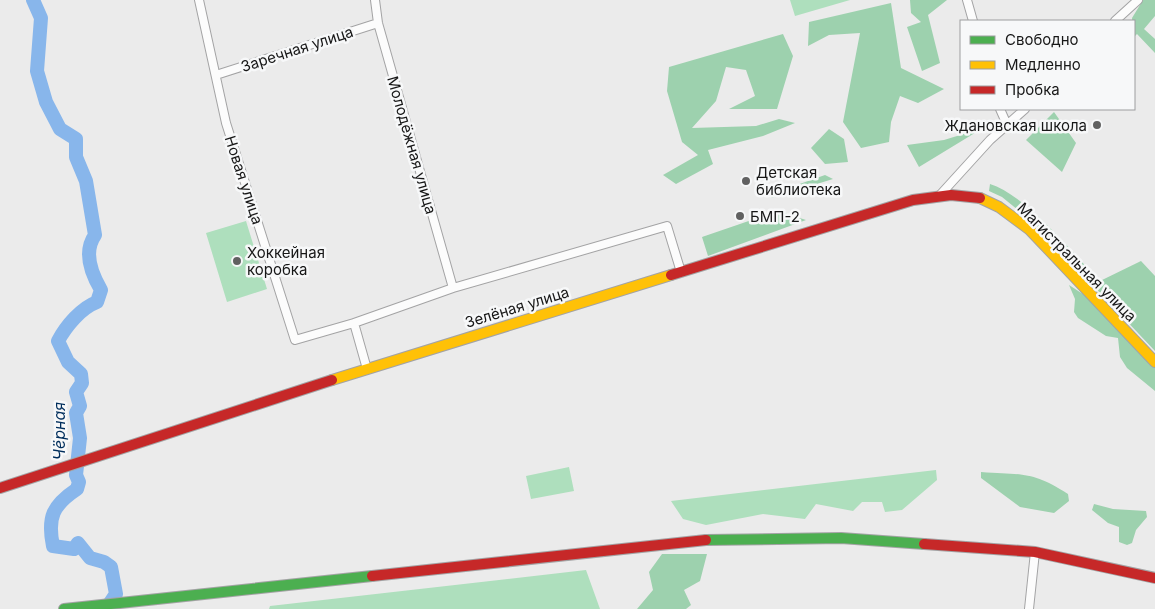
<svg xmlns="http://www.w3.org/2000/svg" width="1155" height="609" font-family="Inter,sans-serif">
<rect width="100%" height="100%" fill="#ebebeb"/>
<path fill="#aedfbd" d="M 790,0 L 850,0 L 795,16 Z
M 246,221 L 267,289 L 227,302 L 206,233 Z
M 569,467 L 574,491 L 531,499 L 526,476 Z
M 936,470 L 937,480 L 902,510 L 885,512 L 882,502 L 862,502 L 853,511 L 816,504 L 805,519 L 763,514 L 706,525 L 683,519 L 671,501 Z
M 586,570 L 600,609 L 269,609 L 270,606 Z"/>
<path fill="#9dd1ae" d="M 910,0 L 947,0 L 928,15 L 940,63 L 922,71 L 907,27 L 921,22 L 911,13 Z
M 1143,0 L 1155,0 L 1155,16 L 1144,29 L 1155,39 L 1155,53 L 1137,34 L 1134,37 L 1132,18 Z
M 891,3 L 901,68 L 944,89 L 918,103 L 900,96 L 891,122 L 889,142 L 861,148 L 843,122 L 860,33 L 829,35 L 808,46 L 809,22 Z
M 783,34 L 793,56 L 777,109 L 729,109 L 755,96 L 746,70 L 726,67 L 716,101 L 692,128 L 756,126 L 779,119 L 795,123 L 763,136 L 708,150 L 713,164 L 676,184 L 663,175 L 698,155 L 682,142 L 667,91 L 669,67 Z
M 1054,112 L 1076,143 L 1062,172 L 1026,140 Z
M 983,128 L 919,167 L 907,145 L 944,140 Z
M 829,129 L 844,139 L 848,162 L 825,164 L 811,148 Z
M 825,175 L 833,179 L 771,198 L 777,192 Z
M 990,184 C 1026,195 1073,254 1100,281 L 1141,261 L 1155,276 L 1155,351 L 1035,224 L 1002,197 L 989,191 Z
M 778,211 L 806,220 L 708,256 L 702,237 Z
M 1069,285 L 1089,298 L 1155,367 L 1155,391 L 1127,368 L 1120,357 L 1118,338 L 1106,336 L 1078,318 L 1074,312 L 1075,299 Z
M 981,472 C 1022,475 1032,471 1068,494 L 1069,501 L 1054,513 L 1020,507 L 981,478 Z
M 1094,504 L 1113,509 L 1146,511 L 1147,517 L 1136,530 L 1132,543 L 1127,545 L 1119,542 L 1119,527 L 1108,523 L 1092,510 Z
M 662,554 L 707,554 L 700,581 L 684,590 L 691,605 L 686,609 L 637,609 L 653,590 L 649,572 Z"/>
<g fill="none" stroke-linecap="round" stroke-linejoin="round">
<path stroke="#88b6eb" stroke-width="14" d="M 33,0 L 41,18 L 37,71 L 46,102 L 60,129 L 76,139 L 76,157 L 86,181 L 95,235 C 83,252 91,273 101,290 L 97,302 C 81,308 66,326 58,341 L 68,362 L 81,374 L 82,383 L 76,392 L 80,406 L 76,413 L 80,438 L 76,475 L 79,482 L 77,489 C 53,505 47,517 53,546 L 74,549 L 78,543 L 90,558 L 104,562 L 111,567 L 116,594 L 106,609"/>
<defs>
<path id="street" d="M 199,0 L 226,123 L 295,340 L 354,323
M 375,0 L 378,23 L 453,288
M 967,0 L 973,21
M 1115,21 L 1138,0
M 216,75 L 378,23
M 1000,109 L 1008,127
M 940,195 L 990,140 L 1025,109
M 367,369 L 354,323 L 453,288 L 667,226 L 681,272
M 1029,609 L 1035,552"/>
<path id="fast" d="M 706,540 L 841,538 L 924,544
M 64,609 L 372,576"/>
<path id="slow" d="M 980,198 L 999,207 L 1030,230 L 1155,362
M 332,380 L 671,275"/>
<path id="jam" d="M 671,275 L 913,200 L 951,195 L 980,198
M 0,488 L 332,380
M 924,544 L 1035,552 L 1155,578
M 372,576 L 706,540"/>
</defs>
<use href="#street" stroke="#a3a3a4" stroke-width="10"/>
<use href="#fast" stroke="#a3a3a4" stroke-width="12"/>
<use href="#slow" stroke="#a3a3a4" stroke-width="12"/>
<use href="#jam" stroke="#a3a3a4" stroke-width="12"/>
<use href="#street" stroke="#fcfcfc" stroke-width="8"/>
<use href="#fast" stroke="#4caf50" stroke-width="10"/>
<use href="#slow" stroke="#ffc107" stroke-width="10"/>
<use href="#jam" stroke="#c62828" stroke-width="10"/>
</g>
<g fill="#616161" stroke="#f7f8f9" stroke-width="2">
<circle cx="1097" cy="125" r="5"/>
<circle cx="746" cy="181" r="5"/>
<circle cx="740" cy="216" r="5"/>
<circle cx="237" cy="261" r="5"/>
</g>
<g text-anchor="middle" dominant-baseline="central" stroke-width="5" stroke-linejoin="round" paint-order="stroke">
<g font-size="15" fill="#171717" stroke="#f7f8f9">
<text transform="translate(297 49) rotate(-18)">Заречная улица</text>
<text transform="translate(412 145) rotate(74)">Молодёжная улица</text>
<text transform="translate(244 180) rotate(72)">Новая улица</text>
<text transform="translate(1077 262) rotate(45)">Магистральная улица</text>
<text transform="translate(517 307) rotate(-17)">Зелёная улица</text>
</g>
<g font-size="15" fill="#171717" stroke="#f7f8f9" text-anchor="start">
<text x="1087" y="125" text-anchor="end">Ждановская школа</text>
<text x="756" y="172">Детская<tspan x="756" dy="17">библиотека</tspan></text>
<text x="750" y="216">БМП-2</text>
<text x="247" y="252">Хоккейная<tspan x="247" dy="17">коробка</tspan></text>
</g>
<g font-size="16" font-style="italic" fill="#002e5c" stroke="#f7f8f9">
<text transform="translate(59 431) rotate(-90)">Чёрная</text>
</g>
</g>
<rect x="960" y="20" width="175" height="90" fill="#f7f8f9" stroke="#9d9e9f"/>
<rect x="970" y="36" width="25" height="8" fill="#4caf50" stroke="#9d9e9f"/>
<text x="1005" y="45" font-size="15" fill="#171717">Свободно</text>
<rect x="970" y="61" width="25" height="8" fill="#ffc107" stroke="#9d9e9f"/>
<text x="1005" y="70" font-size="15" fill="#171717">Медленно</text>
<rect x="970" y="86" width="25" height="8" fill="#c62828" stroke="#9d9e9f"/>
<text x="1005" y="95" font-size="15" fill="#171717">Пробка</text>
</svg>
